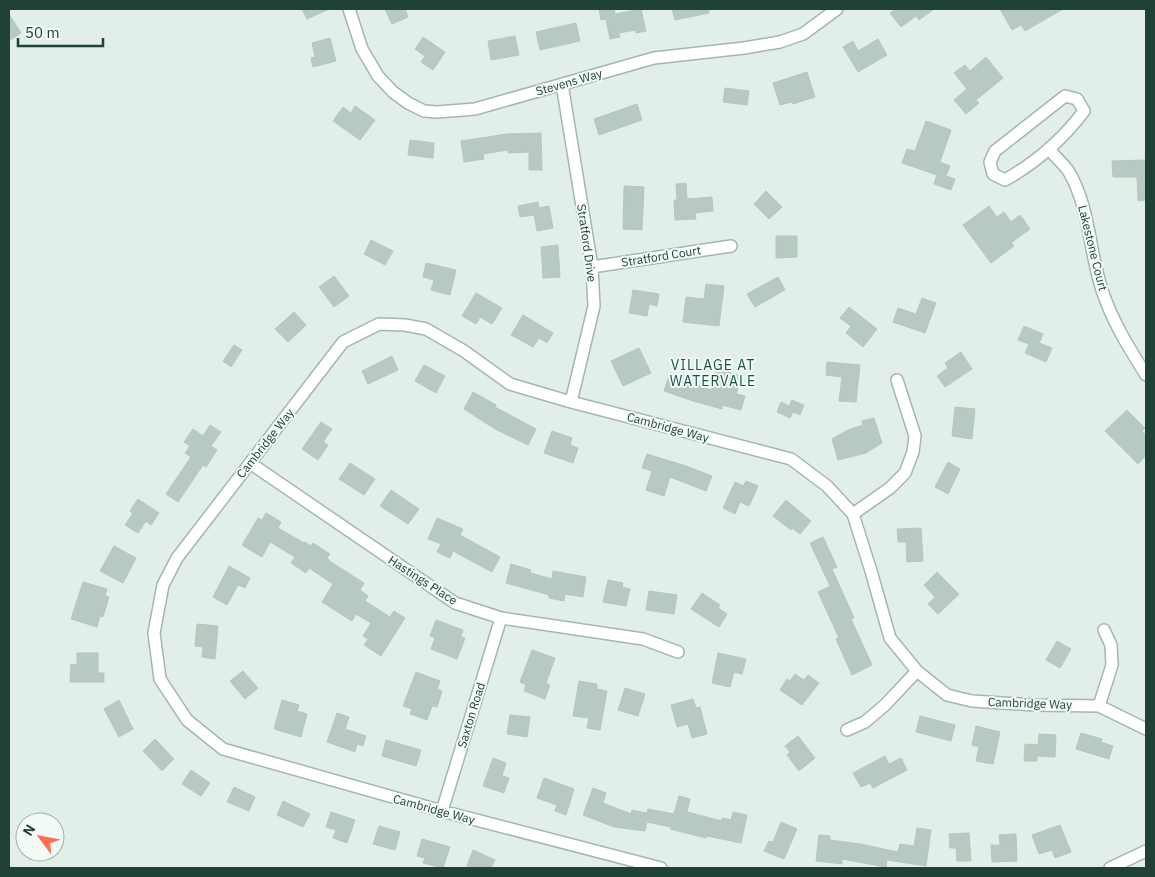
<svg xmlns="http://www.w3.org/2000/svg" width="1155" height="877" font-family="'IBM Plex Sans',sans-serif">
<rect width="100%" height="100%" fill="#e2eee8"/>
<path fill="#b7c9c0" stroke="#b4c8be" d="M 302,9 L 329,9 L 307,19 Z
M 385,9 L 405,9 L 408,17 L 392,24 Z
M 599,9 L 614,9 L 615,14 L 641,9 L 646,31 L 636,33 L 636,30 L 619,33 L 620,37 L 610,39 L 606,19 L 601,20 Z
M 672,9 L 709,9 L 709,13 L 675,20 Z
M 896,9 L 934,9 L 919,20 L 916,16 L 901,27 L 890,13 Z
M 1000,9 L 1063,9 L 1025,31 L 1021,25 L 1012,30 Z
M 9,14 L 21,33 L 9,41 Z
M 576,23 L 580,41 L 540,50 L 536,32 Z
M 515,36 L 519,55 L 491,60 L 488,41 Z
M 423,37 L 445,52 L 433,70 L 421,62 L 425,56 L 415,49 Z
M 330,38 L 336,61 L 313,67 L 311,58 L 315,57 L 312,43 Z
M 878,39 L 887,55 L 858,72 L 843,47 L 853,41 L 858,51 Z
M 986,57 L 1003,78 L 976,100 L 979,103 L 966,114 L 954,100 L 967,89 L 954,73 L 965,65 L 970,71 Z
M 807,72 L 815,97 L 793,104 L 792,102 L 780,105 L 773,83 Z
M 725,88 L 749,91 L 747,105 L 723,102 Z
M 637,104 L 642,120 L 599,135 L 594,119 Z
M 355,106 L 375,120 L 360,140 L 333,121 L 343,107 L 351,113 Z
M 926,121 L 951,130 L 940,162 L 950,166 L 946,176 L 955,179 L 951,190 L 934,184 L 937,175 L 902,163 L 907,149 L 915,151 Z
M 541,133 L 542,170 L 529,170 L 529,152 L 508,153 L 508,150 L 483,154 L 484,159 L 464,162 L 461,141 L 507,134 Z
M 410,140 L 434,143 L 433,158 L 408,155 Z
M 1146,160 L 1146,200 L 1138,201 L 1137,177 L 1113,177 L 1112,161 Z
M 686,183 L 687,199 L 712,197 L 713,211 L 695,213 L 696,219 L 675,220 L 674,200 L 677,200 L 676,184 Z
M 624,186 L 644,187 L 642,230 L 623,229 Z
M 766,191 L 782,207 L 769,219 L 754,204 Z
M 538,202 L 539,208 L 549,206 L 553,228 L 537,231 L 534,215 L 520,217 L 518,206 Z
M 989,206 L 997,217 L 1004,212 L 1011,222 L 1020,215 L 1030,229 L 1011,243 L 1014,246 L 991,263 L 963,225 Z
M 776,236 L 797,236 L 797,257 L 776,258 Z
M 371,240 L 393,251 L 385,265 L 364,254 Z
M 558,245 L 560,277 L 543,278 L 541,247 Z
M 426,263 L 456,270 L 450,295 L 431,290 L 434,280 L 423,277 Z
M 334,276 L 349,296 L 334,307 L 319,287 Z
M 778,277 L 785,290 L 755,307 L 747,294 Z
M 706,284 L 724,286 L 719,326 L 683,322 L 686,297 L 704,299 Z
M 633,290 L 659,294 L 657,306 L 649,304 L 647,316 L 629,313 Z
M 476,293 L 502,308 L 492,324 L 480,317 L 476,324 L 462,316 Z
M 922,298 L 936,303 L 925,333 L 893,322 L 898,308 L 916,314 Z
M 849,307 L 877,329 L 863,347 L 846,333 L 851,326 L 840,318 Z
M 294,312 L 306,325 L 288,342 L 275,329 Z
M 523,315 L 553,333 L 547,343 L 539,338 L 533,347 L 511,335 Z
M 1024,326 L 1043,334 L 1039,343 L 1052,348 L 1046,362 L 1025,353 L 1029,344 L 1018,340 Z
M 234,345 L 242,350 L 231,367 L 223,361 Z
M 639,348 L 651,373 L 623,386 L 611,361 Z
M 961,352 L 972,369 L 945,387 L 937,376 L 948,368 L 945,363 Z
M 392,356 L 398,370 L 368,384 L 362,371 Z
M 827,362 L 860,365 L 856,402 L 839,401 L 842,377 L 826,375 Z
M 424,365 L 445,376 L 436,393 L 415,381 Z
M 717,369 L 742,376 L 736,394 L 745,396 L 741,410 L 722,405 L 722,409 L 693,401 L 664,391 L 670,374 L 711,390 Z
M 473,392 L 496,405 L 495,407 L 536,429 L 528,445 L 495,429 L 464,409 Z
M 792,400 L 804,405 L 800,415 L 793,412 L 790,418 L 777,412 L 781,402 L 789,406 Z
M 955,407 L 975,409 L 972,439 L 952,436 Z
M 1127,410 L 1145,428 L 1142,431 L 1146,435 L 1146,455 L 1138,464 L 1105,431 Z
M 874,418 L 882,443 L 866,453 L 838,460 L 832,439 L 848,430 L 863,425 L 862,421 Z
M 321,422 L 332,429 L 323,442 L 328,445 L 318,460 L 302,449 Z
M 210,425 L 221,432 L 211,446 L 217,450 L 206,467 L 203,465 L 178,502 L 166,494 L 191,457 L 185,453 L 190,446 L 184,442 L 193,429 L 203,436 Z
M 552,431 L 572,438 L 570,445 L 578,448 L 573,463 L 544,453 Z
M 647,454 L 686,466 L 712,476 L 706,491 L 670,477 L 664,496 L 646,490 L 652,471 L 642,468 Z
M 948,462 L 960,469 L 948,494 L 935,487 Z
M 350,463 L 375,479 L 364,495 L 339,479 Z
M 746,481 L 758,486 L 749,506 L 740,502 L 735,514 L 723,508 L 735,482 L 743,486 Z
M 391,490 L 419,509 L 408,524 L 380,506 Z
M 138,499 L 159,513 L 151,525 L 146,521 L 138,533 L 125,525 L 133,513 L 130,511 Z
M 786,500 L 811,521 L 800,534 L 792,528 L 791,530 L 773,516 Z
M 266,513 L 281,522 L 278,528 L 304,543 L 305,542 L 311,546 L 313,543 L 330,554 L 327,558 L 331,562 L 364,583 L 360,590 L 368,596 L 365,601 L 390,617 L 394,611 L 405,618 L 381,656 L 364,645 L 368,639 L 363,636 L 371,623 L 356,614 L 352,621 L 322,602 L 333,584 L 309,568 L 306,573 L 291,563 L 295,557 L 270,542 L 262,557 L 242,545 L 258,518 L 262,520 Z
M 437,518 L 463,529 L 460,535 L 500,557 L 492,572 L 453,551 L 450,558 L 437,552 L 441,544 L 428,539 Z
M 921,528 L 923,561 L 907,562 L 906,542 L 898,542 L 897,529 Z
M 823,537 L 837,567 L 832,569 L 854,618 L 851,619 L 872,665 L 852,675 L 836,639 L 839,638 L 818,592 L 830,586 L 810,543 Z
M 114,546 L 136,558 L 123,583 L 100,571 Z
M 511,564 L 531,570 L 530,573 L 552,579 L 553,571 L 586,577 L 583,597 L 565,594 L 564,601 L 549,598 L 549,595 L 506,583 Z
M 229,566 L 250,578 L 245,588 L 238,585 L 227,605 L 213,597 Z
M 937,572 L 959,594 L 938,614 L 928,604 L 935,597 L 924,585 Z
M 608,580 L 623,583 L 622,587 L 630,589 L 626,606 L 603,602 Z
M 83,582 L 107,589 L 105,596 L 109,597 L 103,617 L 100,616 L 97,627 L 71,619 Z
M 649,591 L 677,595 L 674,614 L 646,610 Z
M 702,593 L 720,605 L 718,608 L 727,614 L 719,627 L 691,609 Z
M 436,620 L 463,630 L 461,637 L 465,638 L 457,659 L 431,649 L 435,638 L 430,636 Z
M 197,624 L 218,626 L 215,659 L 202,657 L 203,647 L 195,646 Z
M 1057,641 L 1071,649 L 1060,668 L 1046,660 Z
M 532,650 L 555,658 L 546,683 L 550,685 L 545,699 L 524,691 L 526,685 L 520,682 Z
M 77,653 L 98,653 L 98,673 L 104,673 L 104,682 L 70,682 L 71,664 L 77,665 Z
M 718,653 L 746,659 L 742,674 L 734,672 L 730,687 L 712,683 Z
M 243,671 L 258,688 L 245,699 L 230,681 Z
M 416,672 L 440,681 L 437,689 L 442,691 L 437,707 L 432,706 L 427,720 L 410,714 L 412,709 L 403,706 Z
M 795,674 L 804,680 L 808,675 L 819,683 L 802,705 L 780,690 L 787,679 L 790,681 Z
M 579,681 L 597,684 L 597,689 L 607,691 L 600,730 L 587,728 L 589,718 L 573,716 Z
M 625,688 L 645,694 L 638,716 L 618,710 Z
M 693,699 L 696,708 L 700,707 L 707,734 L 692,738 L 688,724 L 677,727 L 671,705 Z
M 119,700 L 133,729 L 119,737 L 104,709 Z
M 282,700 L 299,705 L 297,711 L 307,714 L 301,737 L 274,729 Z
M 337,713 L 349,717 L 345,729 L 366,736 L 363,746 L 357,744 L 355,752 L 327,742 Z
M 510,715 L 530,717 L 527,737 L 507,734 Z
M 920,716 L 955,725 L 951,741 L 916,732 Z
M 976,726 L 1000,732 L 993,764 L 976,761 L 979,747 L 972,745 Z
M 1081,733 L 1102,739 L 1101,742 L 1113,746 L 1109,759 L 1076,749 Z
M 1039,734 L 1056,735 L 1055,757 L 1037,756 L 1037,761 L 1024,761 L 1025,744 L 1038,745 Z
M 798,736 L 815,758 L 799,771 L 787,755 L 790,752 L 785,746 Z
M 155,739 L 174,759 L 162,771 L 143,751 Z
M 386,740 L 421,750 L 416,766 L 382,756 Z
M 885,756 L 889,764 L 901,758 L 907,770 L 873,788 L 870,783 L 861,787 L 853,773 Z
M 493,758 L 506,763 L 502,776 L 509,778 L 504,793 L 483,786 Z
M 191,770 L 210,783 L 201,796 L 182,784 Z
M 544,778 L 574,789 L 566,815 L 555,811 L 557,805 L 537,798 Z
M 234,787 L 255,797 L 249,811 L 227,802 Z
M 593,788 L 606,793 L 603,803 L 631,814 L 632,810 L 647,813 L 648,809 L 674,814 L 679,796 L 690,799 L 687,812 L 722,821 L 722,818 L 731,820 L 733,812 L 747,815 L 741,843 L 707,836 L 706,838 L 670,829 L 671,827 L 647,822 L 645,831 L 614,827 L 583,815 Z
M 283,801 L 310,814 L 303,827 L 277,815 Z
M 331,812 L 355,820 L 347,843 L 333,838 L 336,830 L 326,827 Z
M 781,822 L 797,829 L 784,859 L 764,851 L 769,841 L 773,842 Z
M 1060,825 L 1071,852 L 1055,858 L 1052,850 L 1039,854 L 1032,835 Z
M 379,826 L 400,832 L 395,850 L 373,844 Z
M 917,828 L 931,830 L 926,866 L 887,860 L 886,867 L 842,859 L 842,864 L 816,861 L 819,835 L 830,836 L 830,840 L 860,844 L 898,852 L 900,844 L 914,846 Z
M 969,833 L 971,861 L 957,861 L 956,848 L 950,848 L 949,834 Z
M 1016,834 L 1017,861 L 992,862 L 991,845 L 1000,845 L 999,835 Z
M 422,839 L 450,847 L 443,868 L 423,863 L 425,858 L 417,856 Z
M 473,850 L 495,860 L 491,868 L 473,868 L 467,866 Z"/>
<g fill="none" stroke-linecap="round" stroke-linejoin="round">
<defs>
<path id="street" d="M 349,9 L 362,49 L 378,76 L 393,92 L 408,103 L 424,111 L 437,112 L 475,109 L 654,58 L 744,48 L 780,42 L 803,34 L 837,9
M 562,84 L 592,267 L 594,306 L 571,402
M 1065,96 L 1077,99 L 1084,111 C 1063,139 1035,163 1005,180 L 993,174 L 990,162 L 995,151 Z
M 1049,149 C 1055,157 1064,164 1069,172 C 1090,208 1089,251 1102,290 C 1112,321 1129,348 1146,375
M 592,267 L 731,246
M 250,463 L 455,603 L 501,618 L 643,639 L 678,652
M 853,514 L 890,488 L 905,473 L 913,452 L 915,436 L 897,380
M 1099,706 L 1112,665 L 1111,645 L 1104,630
M 847,730 L 865,722 L 885,705 L 917,671
M 442,811 L 501,618
M 661,868 L 442,811 L 223,749 L 187,720 L 160,679 L 154,633 L 163,585 L 177,558 L 343,342 L 379,324 L 405,325 L 426,329 L 464,351 L 510,384 L 571,402 L 791,459 L 827,486 L 853,514 L 871,571 L 890,638 L 917,671 L 947,695 L 972,701 L 1035,705 L 1099,706 L 1146,729
M 1110,868 L 1146,851"/>
</defs>
<use href="#street" stroke="#a4b7af" stroke-width="14"/>
<use href="#street" stroke="#fff" stroke-width="11"/>
</g>
<g text-anchor="middle" dominant-baseline="central" stroke-width="4" stroke-linejoin="round" paint-order="stroke">
<g font-size="12" fill="#204136" stroke="#f3faf6">
<text transform="translate(569 82) rotate(-16)">Stevens Way</text>
<text transform="translate(587 243) rotate(82)">Stratford Drive</text>
<text transform="translate(1093 248) rotate(76)">Lakestone Court</text>
<text transform="translate(661 256) rotate(-9)">Stratford Court</text>
<text transform="translate(668 427) rotate(15)">Cambridge Way</text>
<text transform="translate(265 443) rotate(-52)">Cambridge Way</text>
<text transform="translate(423 580) rotate(33)">Hastings Place</text>
<text transform="translate(1030 703) rotate(2)">Cambridge Way</text>
<text transform="translate(471 715) rotate(-73)">Saxton Road</text>
<text transform="translate(434 809) rotate(15)">Cambridge Way</text>
</g>
<g font-size="14" letter-spacing="1" fill="#1a5542" stroke="#f3faf6">
<text x="713" y="365">VILLAGE AT<tspan x="713" dy="16">WATERVALE</tspan></text>
</g>
</g>
<rect width="1155" height="877" fill="none" stroke="#204136" stroke-width="20"/>
<g transform="translate(40 837) rotate(302)"><circle r="24" fill="#f3faf6" stroke="#9fb0a9"/>
<path d="M0-4L9 19L0 12L-9 19Z" fill="#ff6e4f"/>
<text y="-8" font-size="14" font-weight="bold" text-anchor="middle" fill="#204136">N</text>
</g>
<path d="M18 38v8h85v-8" fill="none" stroke="#204136" stroke-width="2.5"/>
<text x="25" y="38" font-size="15" fill="#204136" stroke="#f3faf6" stroke-width="4" paint-order="stroke">50 m</text>
</svg>
